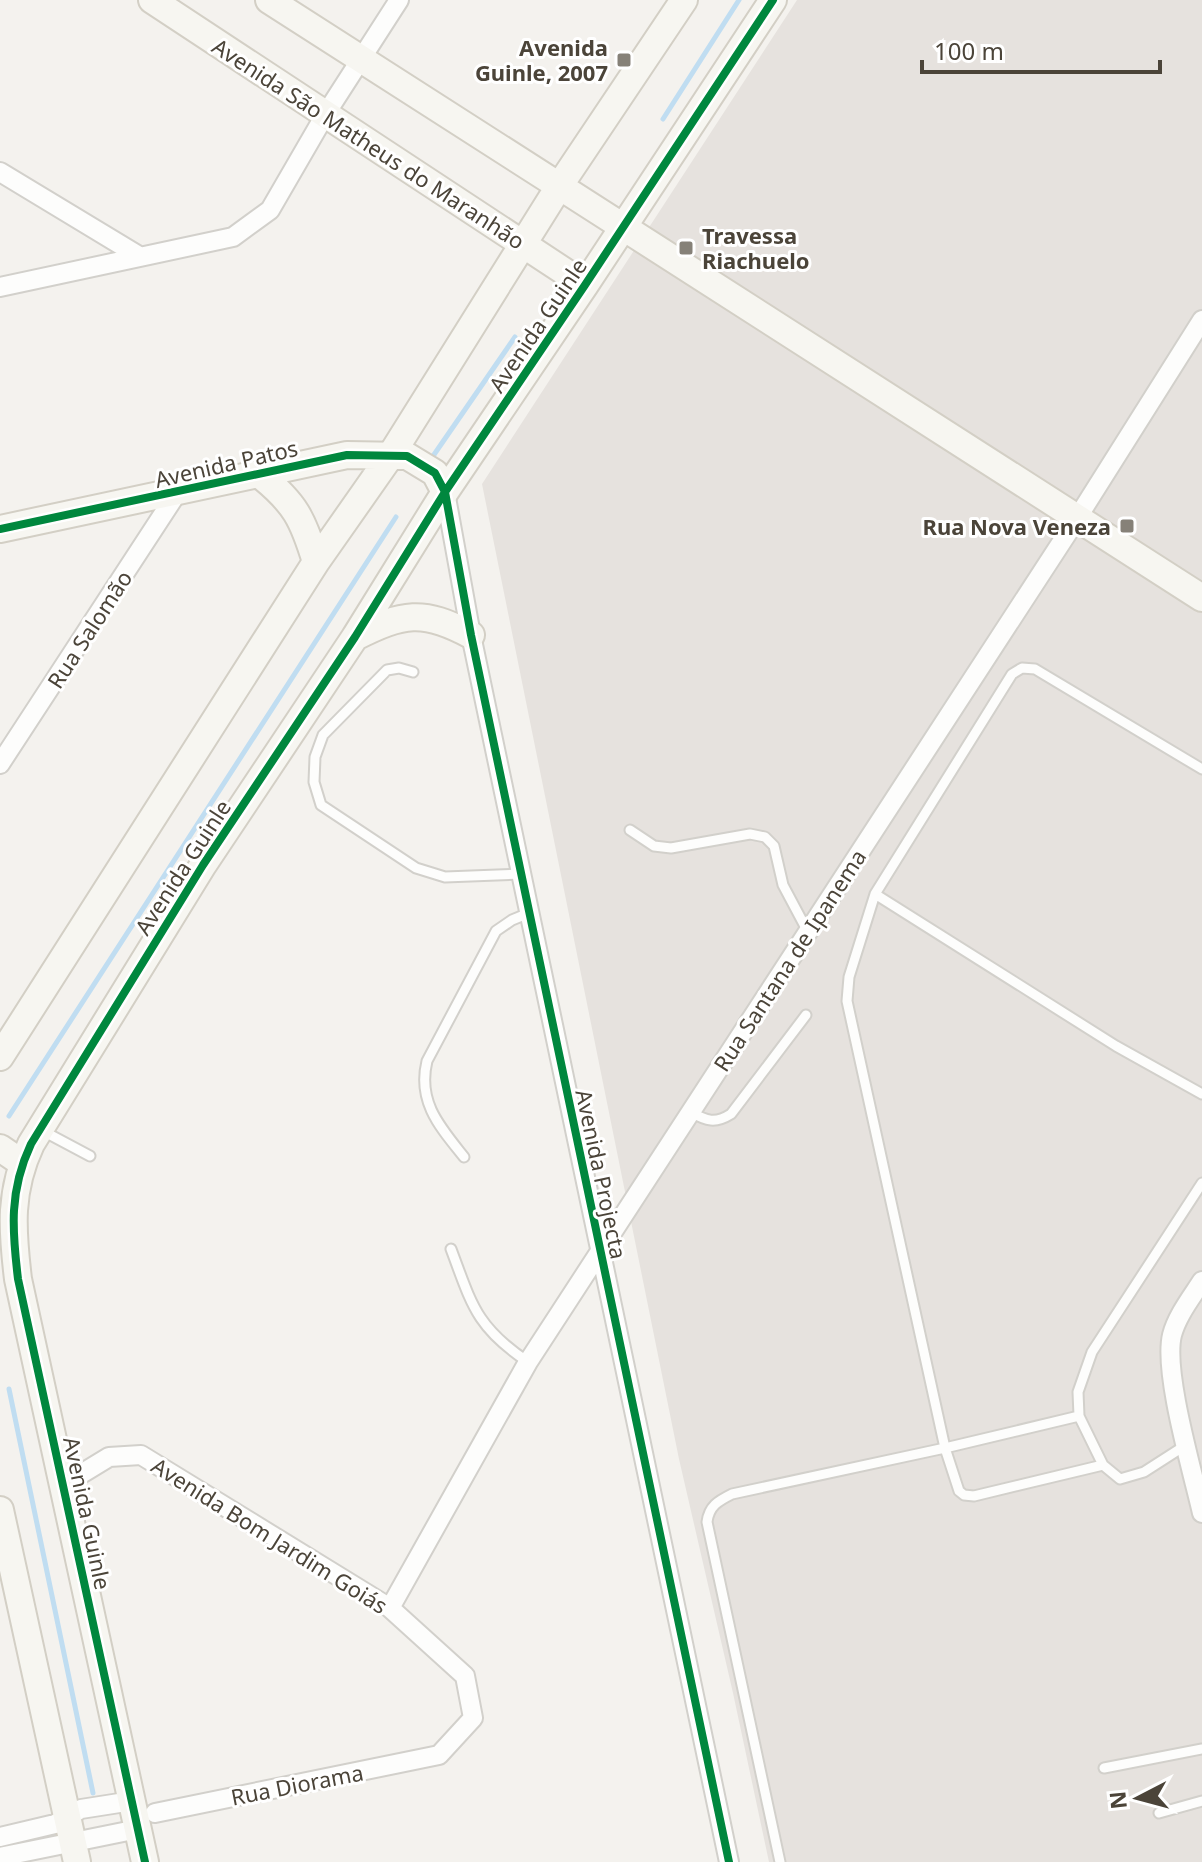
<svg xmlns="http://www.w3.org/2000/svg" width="1202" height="1862" font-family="'Noto Sans',sans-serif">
<rect width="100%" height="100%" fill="#f4f2ee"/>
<path fill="#e6e2de" d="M 797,0 L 1202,0 L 1202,1862 L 769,1862 L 733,1693 L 679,1459 L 482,484 Z"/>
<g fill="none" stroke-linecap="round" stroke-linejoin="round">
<path stroke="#c0ddf1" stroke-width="5" d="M 663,119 L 739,0
M 431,459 L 515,337
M 9,1116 L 396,517
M 9,1389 L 93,1793"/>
<defs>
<path id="lane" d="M 413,672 L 399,668 L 387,670 L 323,735 L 315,757 L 314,782 L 321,805 L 416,868 L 445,877 L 521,874
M 630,830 L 654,846 L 671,848 L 750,834 L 765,837 L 774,846 L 783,885 L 808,932
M 875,894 L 1116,1046 L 1202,1094
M 690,1112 C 707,1121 715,1124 731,1114 L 806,1015
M 43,1131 L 90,1156
M 464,1157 C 440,1127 417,1102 427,1061 L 496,931 L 512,920 L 529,913
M 451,1249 C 472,1305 476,1327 528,1362
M 1079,1416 L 1078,1392 L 1092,1352 L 1202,1183
M 1103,1465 L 974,1496 L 964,1495 L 959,1491 L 945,1448 L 847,1001 L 849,977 L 875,894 L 1012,674 L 1022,668 L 1035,669 L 1202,769
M 1104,1768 L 1202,1749
M 1159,1813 L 1202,1801
M 780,1862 L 707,1522 C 709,1506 718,1501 732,1494 L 945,1448 L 1079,1416 L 1103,1465 L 1120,1479 L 1144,1472 L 1186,1445"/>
<path id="street" d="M 0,172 L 139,256
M 0,287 L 233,237 L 270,210 L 325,115 L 399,0
M 445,492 L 471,635 L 729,1862
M 0,764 L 177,493
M 1202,1281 C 1191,1298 1177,1316 1172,1335 C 1163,1372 1193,1473 1202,1513
M 63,1485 L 109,1457 L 141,1455 L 390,1608 L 465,1676 L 473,1718 L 439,1755 L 155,1813
M 390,1608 L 528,1362 L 1076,520 L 1202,320
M 0,1837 L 55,1824 L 81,1809 L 132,1801
M 0,1857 L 138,1829"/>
<path id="secondary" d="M 152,0 L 585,285
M 269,0 L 1202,598
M 260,475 C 295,503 303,519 316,562
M 0,529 L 347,455 L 407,456 L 435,473 L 445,492
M 355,637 C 403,613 423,609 471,635
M 0,1057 L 316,562 L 391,455 L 560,185 L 684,0
M 0,1148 L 22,1163
M 0,1510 L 77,1862
M 145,1862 L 18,1279 C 12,1229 9,1191 31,1144 L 203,865 L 355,637 L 445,492 L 585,285 L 773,0"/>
</defs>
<use href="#lane" stroke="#d2d0cb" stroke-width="13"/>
<use href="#street" stroke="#d2d0cb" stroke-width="22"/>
<use href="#secondary" stroke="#d3cfc5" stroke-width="30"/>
<use href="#lane" stroke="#fdfdfc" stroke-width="9"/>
<use href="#street" stroke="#fdfdfc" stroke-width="18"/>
<use href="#secondary" stroke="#f7f6f1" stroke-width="26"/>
<defs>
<path id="cycleway" d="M 0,529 L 347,455 L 407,456 L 435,473 L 445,492 L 471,635 L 729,1862
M 145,1862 L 18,1279 C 12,1229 9,1191 31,1144 L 203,865 L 355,637 L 445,492 L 585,285 L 773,0"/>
</defs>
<use href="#cycleway" stroke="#fff" stroke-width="13"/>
<use href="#cycleway" stroke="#00873e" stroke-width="8"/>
</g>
<g fill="#868178" stroke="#fff" stroke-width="3">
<rect x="616" y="52" width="16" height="16" rx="4"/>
<rect x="678" y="240" width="16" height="16" rx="4"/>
<rect x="1119" y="518" width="16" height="16" rx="4"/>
</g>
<g text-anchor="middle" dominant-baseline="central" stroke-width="6" stroke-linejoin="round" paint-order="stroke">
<g font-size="22" font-weight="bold" fill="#4b4439" stroke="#fff" text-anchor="end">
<text x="608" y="47">Avenida<tspan x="608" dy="25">Guinle, 2007</tspan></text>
<text x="702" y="235" text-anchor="start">Travessa<tspan x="702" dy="25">Riachuelo</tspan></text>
<text x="1111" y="526">Rua Nova Veneza</text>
</g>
<g font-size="22" fill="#4b4439" stroke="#fff">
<text transform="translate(369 143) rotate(33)">Avenida São Matheus do Maranhão</text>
<text transform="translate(537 325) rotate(-56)">Avenida Guinle</text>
<text transform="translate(226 463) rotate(-13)">Avenida Patos</text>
<text transform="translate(89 629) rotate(-57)">Rua Salomão</text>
<text transform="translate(182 867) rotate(-57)">Avenida Guinle</text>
<text transform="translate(789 960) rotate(-57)">Rua Santana de Ipanema</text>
<text transform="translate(602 1174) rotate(78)">Avenida Projecta</text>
<text transform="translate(88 1513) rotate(78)">Avenida Guinle</text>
<text transform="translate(270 1535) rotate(32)">Avenida Bom Jardim Goiás</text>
<text transform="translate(297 1784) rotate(-11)">Rua Diorama</text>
</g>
</g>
<g transform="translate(1138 1798) rotate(264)" stroke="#ffffff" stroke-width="6" paint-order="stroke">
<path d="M0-6L14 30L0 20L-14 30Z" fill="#4b4439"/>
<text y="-12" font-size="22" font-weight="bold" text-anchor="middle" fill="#4b4439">N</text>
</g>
<path d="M922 60v12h238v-12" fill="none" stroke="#4b4439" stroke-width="4"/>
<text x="934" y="60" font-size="24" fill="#4b4439" stroke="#ffffff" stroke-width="6" paint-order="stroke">100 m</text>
</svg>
